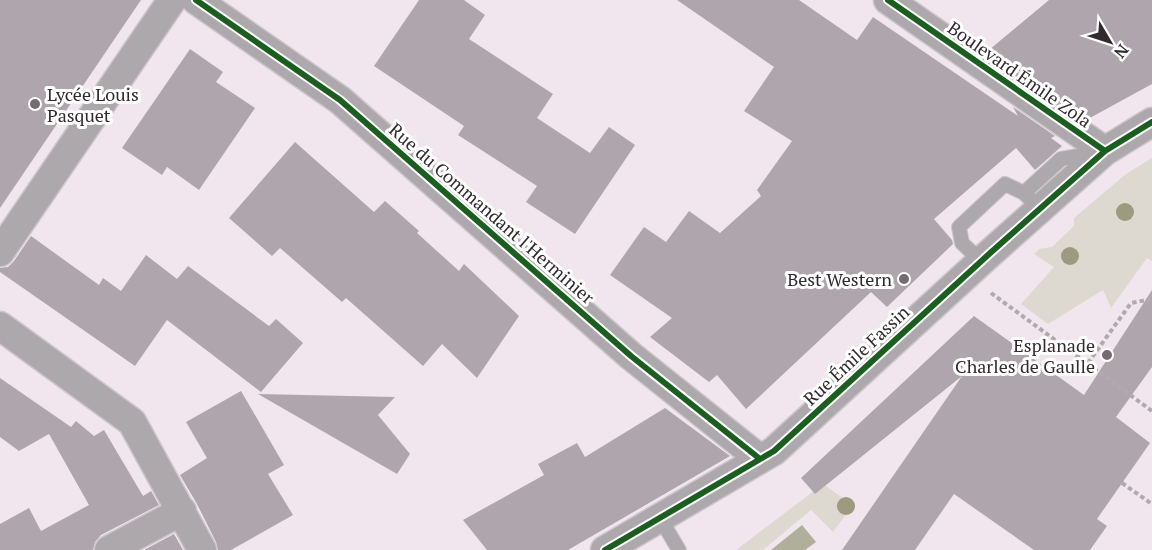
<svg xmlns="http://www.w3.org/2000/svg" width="1152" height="550" font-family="'PT Serif',serif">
<rect width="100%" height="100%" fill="#f1e6ee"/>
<path fill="#ddd9d0" d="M 1152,158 L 1152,261 L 1147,258 L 1111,308 L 1103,290 L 1048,324 L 1021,304 L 1054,267 L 1034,254 L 1039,249 L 1052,247 L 1074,226 L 1074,218 L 1126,174 Z
M 823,484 L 853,505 L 833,532 L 811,510 L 763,550 L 736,550 Z"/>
<path fill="#afaf9a" d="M 802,525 L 816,542 L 805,550 L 771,550 Z"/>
<path fill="#afa6ad" d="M 0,0 L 141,0 L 0,208 Z
M 419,0 L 464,0 L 485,15 L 469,39 L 553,94 L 537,118 L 590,153 L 609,127 L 635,145 L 575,234 L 526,202 L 537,186 L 458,135 L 464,126 L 374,66 Z
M 677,0 L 799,0 L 857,40 L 873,17 L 1018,116 L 1013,107 L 1055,136 L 1051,138 L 1062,146 L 1035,170 L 1016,148 L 934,219 L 952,240 L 953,244 L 887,307 L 871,292 L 746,409 L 717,375 L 709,382 L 650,337 L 672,318 L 610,275 L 644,227 L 666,242 L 689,211 L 720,233 L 761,196 L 757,190 L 792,141 L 744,111 L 774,67 Z
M 1049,0 L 1152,0 L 1152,84 L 1088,119 L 989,50 Z
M 190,49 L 223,72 L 216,82 L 255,108 L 199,190 L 167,167 L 162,175 L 122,148 Z
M 295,142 L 374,212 L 385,201 L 419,231 L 417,233 L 459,271 L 464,264 L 519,316 L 477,378 L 442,344 L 423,366 L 346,298 L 342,302 L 280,248 L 272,256 L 229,218 Z
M 31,236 L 99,285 L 103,278 L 121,291 L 146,255 L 177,279 L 188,266 L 269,326 L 276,319 L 303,343 L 261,392 L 167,320 L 135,366 L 0,272 L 0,268 L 8,267 L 14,261 Z
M 1152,290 L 1152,367 L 1116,417 L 1150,443 L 1097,519 L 1107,526 L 1090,550 L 1034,550 L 954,494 L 915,550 L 842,550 L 962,376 L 815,494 L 801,478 L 974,316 L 1084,395 Z
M 0,378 L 71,427 L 76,421 L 94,436 L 104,430 L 143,496 L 151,491 L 159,505 L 101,535 L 95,542 L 93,550 L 0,550 L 0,524 L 29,508 L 41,531 L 89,505 L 49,434 L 19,451 L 0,437 Z
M 241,391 L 284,465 L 268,474 L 293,515 L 231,550 L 218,550 L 216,542 L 197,504 L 180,475 L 207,458 L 186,422 Z
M 258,394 L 395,397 L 378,415 L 410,454 L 397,474 Z
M 665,408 L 730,456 L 568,550 L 487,550 L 463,520 L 544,475 L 538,464 L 577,443 L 585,457 Z
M 174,534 L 183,550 L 144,550 Z"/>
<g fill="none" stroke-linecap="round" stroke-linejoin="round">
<defs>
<path id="service" d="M 1024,193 L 1061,159 L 1095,153
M 981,261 L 962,243 L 959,227 L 1005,184 L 1024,193 L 1040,209
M 660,518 L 679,550"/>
<path id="minor" d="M 196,0 L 340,100 L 631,356 L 760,459
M 888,0 L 1105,151
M 0,252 L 172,0
M 0,326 L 132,422 L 202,550
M 109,550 L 182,511
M 605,550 L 774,451 L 988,255 L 1105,151 L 1152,122"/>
</defs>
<use href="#service" stroke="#cec5cb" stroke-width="16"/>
<use href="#minor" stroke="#cec5cb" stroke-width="31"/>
<path stroke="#b0aaae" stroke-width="4" stroke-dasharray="4.5 3" stroke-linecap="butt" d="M 991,293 L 1152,411
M 1088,363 L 1131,303 L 1152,299
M 1122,483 L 1152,504"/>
<use href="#service" stroke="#ada8ac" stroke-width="14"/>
<use href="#minor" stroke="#ada8ac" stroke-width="28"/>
<defs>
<path id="cycleway" d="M 196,0 L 340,100 L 631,356 L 760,459
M 888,0 L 1105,151
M 605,550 L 774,451 L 988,255 L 1105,151 L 1152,122"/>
</defs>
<use href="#cycleway" stroke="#fff" stroke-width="10"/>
<use href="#cycleway" stroke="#1b5e20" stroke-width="6"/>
</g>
<g fill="#9c9a7f">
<circle cx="1125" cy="212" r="9"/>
<circle cx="1070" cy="256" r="9"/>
<circle cx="846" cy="506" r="9"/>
</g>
<g fill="#756c72" stroke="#fff" stroke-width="2">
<circle cx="35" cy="104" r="6"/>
<circle cx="904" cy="279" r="6"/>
<circle cx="1107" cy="355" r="6"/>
</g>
<g text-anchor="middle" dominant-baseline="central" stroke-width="6" stroke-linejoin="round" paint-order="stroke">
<g font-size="18" fill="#322a2f" stroke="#fff">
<text transform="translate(1020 74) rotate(35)">Boulevard Émile Zola</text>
<text transform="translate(492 213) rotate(41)">Rue du Commandant l'Herminier</text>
<text transform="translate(856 355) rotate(-43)">Rue Émile Fassin</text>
</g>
<g font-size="18" fill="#322a2f" stroke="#fff" text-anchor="end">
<text x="47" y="94" text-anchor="start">Lycée Louis<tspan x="47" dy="21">Pasquet</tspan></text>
<text x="892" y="279">Best Western</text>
<text x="1095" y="345">Esplanade<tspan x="1095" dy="21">Charles de Gaulle</tspan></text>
</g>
</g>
<g transform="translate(1110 42) rotate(129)" stroke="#ffffff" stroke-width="4.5" paint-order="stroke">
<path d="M0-4.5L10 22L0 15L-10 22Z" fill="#322a2f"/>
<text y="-9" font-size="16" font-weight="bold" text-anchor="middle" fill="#322a2f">N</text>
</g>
</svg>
